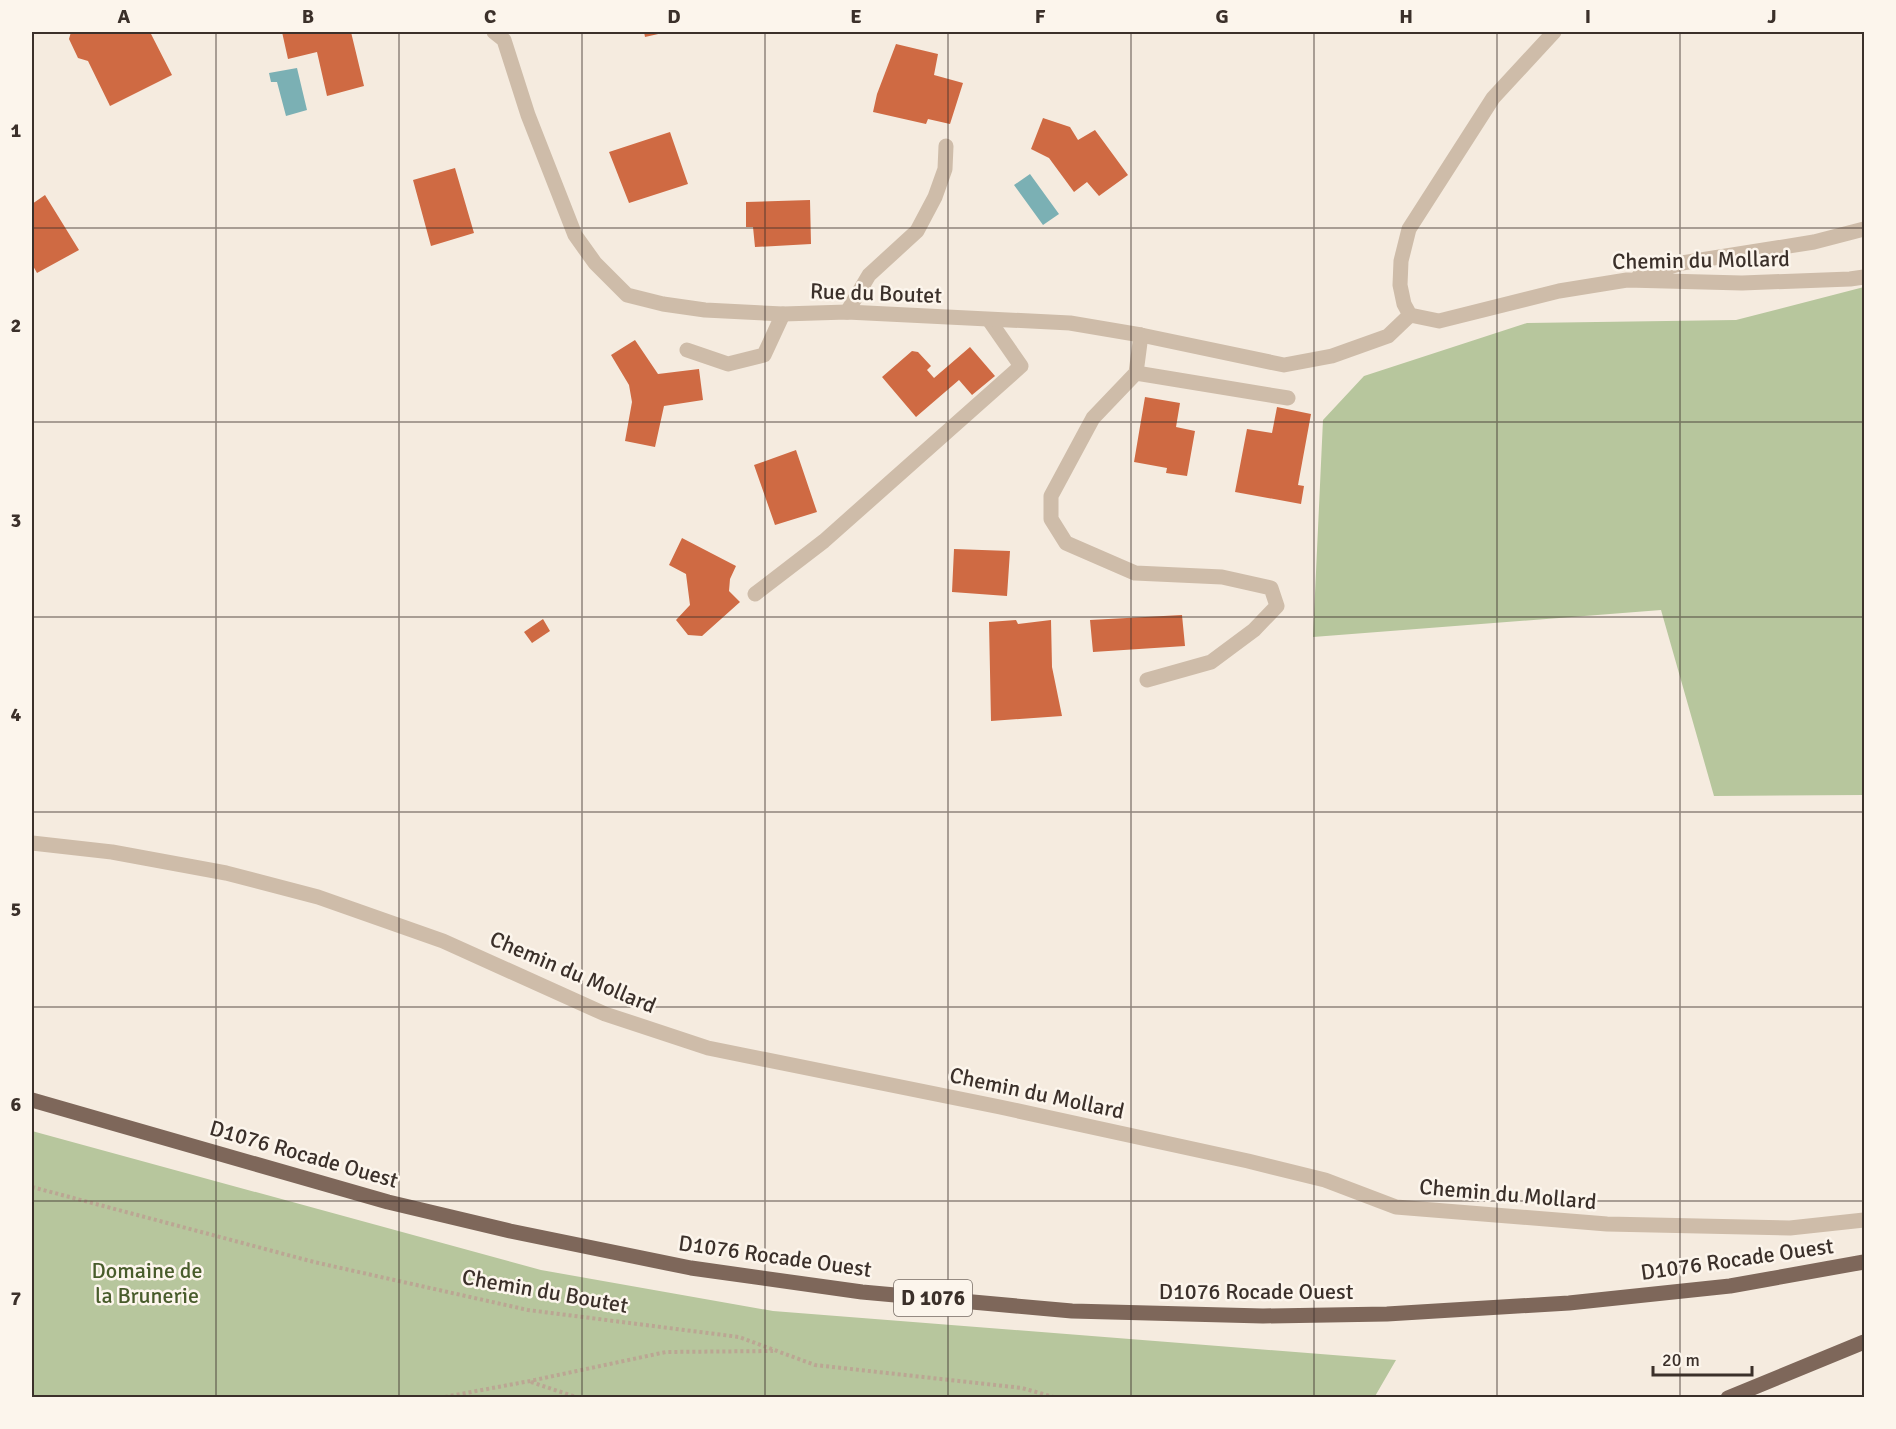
<svg xmlns="http://www.w3.org/2000/svg" width="1896" height="1429" font-family="Signika,sans-serif">
<rect width="100%" height="100%" fill="#f5ebdf"/>
<path fill="#b7c69d" d="M 1864,287 L 1864,795 L 1714,796 L 1661,610 L 1313,637 L 1323,420 L 1364,376 L 1527,323 L 1736,320 Z
M 32,1131 L 541,1270 L 773,1311 L 1396,1360 L 1374,1398 L 32,1397 Z"/>
<path fill="#7bb0b4" d="M 297,68 L 307,110 L 286,116 L 277,82 L 271,82 L 269,73 Z
M 1030,174 L 1059,214 L 1043,225 L 1014,185 Z"/>
<path fill="#cf6a43" d="M 71,32 L 150,32 L 172,75 L 110,106 L 88,61 L 78,58 L 69,39 Z
M 282,32 L 351,32 L 364,86 L 327,96 L 317,52 L 288,59 Z
M 644,32 L 667,32 L 645,37 Z
M 896,44 L 938,54 L 934,75 L 963,83 L 950,124 L 928,119 L 926,124 L 873,112 L 877,94 Z
M 1043,118 L 1070,127 L 1078,140 L 1095,130 L 1128,175 L 1099,196 L 1087,182 L 1074,192 L 1049,158 L 1031,149 Z
M 670,132 L 688,184 L 629,203 L 609,152 Z
M 455,168 L 474,233 L 431,246 L 413,180 Z
M 45,195 L 79,250 L 37,273 L 32,264 L 32,204 Z
M 810,200 L 811,244 L 755,247 L 753,227 L 746,227 L 746,202 Z
M 635,340 L 658,374 L 699,369 L 703,400 L 664,406 L 655,447 L 625,441 L 632,402 L 629,385 L 611,355 Z
M 970,347 L 995,376 L 972,395 L 959,380 L 916,417 L 882,377 L 912,351 L 918,352 L 931,366 L 927,370 L 934,378 Z
M 1145,397 L 1180,403 L 1176,427 L 1195,431 L 1187,476 L 1166,473 L 1167,468 L 1134,462 Z
M 1277,407 L 1311,414 L 1298,485 L 1304,486 L 1301,504 L 1235,492 L 1247,429 L 1272,433 Z
M 796,450 L 817,512 L 775,525 L 754,465 Z
M 682,538 L 736,566 L 730,579 L 729,591 L 740,602 L 702,636 L 688,635 L 676,620 L 690,605 L 686,574 L 669,565 Z
M 954,549 L 1010,551 L 1007,596 L 952,592 Z
M 1182,615 L 1185,646 L 1093,652 L 1090,620 Z
M 543,619 L 550,631 L 532,643 L 524,632 Z
M 1016,620 L 1018,624 L 1051,620 L 1052,667 L 1062,716 L 991,721 L 989,622 Z"/>
<g fill="none" stroke-linecap="round" stroke-linejoin="round">
<path stroke="#bba693" stroke-width="4" stroke-dasharray="3 3" stroke-linecap="butt" d="M 32,1187 L 314,1262 L 528,1310 L 739,1337 L 815,1365 L 1022,1388 L 1057,1398
M 531,1382 L 579,1398
M 439,1398 L 530,1381 L 666,1352 L 773,1351"/>
<path stroke="#cebca9" stroke-width="15" d="M 847,312 L 869,275 L 917,231 L 935,197 L 945,169 L 946,146
M 1141,335 L 1136,373 L 1093,418 L 1051,496 L 1051,519 L 1066,543 L 1135,573 L 1222,577 L 1271,588 L 1277,606 L 1254,630 L 1211,662 L 1147,680
M 687,350 L 728,364 L 764,355 L 783,314
M 1136,373 L 1288,398
M 755,594 L 824,541 L 1021,366 L 989,320"/>
<path stroke="#cebca9" stroke-width="15" d="M 494,32 L 504,40 L 528,115 L 575,235 L 595,263 L 627,295 L 663,304 L 705,310 L 783,314 L 847,312 L 1070,323 L 1141,335 L 1284,365 L 1332,356 L 1388,336 L 1410,315
M 1554,32 L 1493,98 L 1409,229 L 1401,261 L 1400,285 L 1404,304 L 1410,315 L 1439,321 L 1559,291 L 1627,280 L 1742,283 L 1850,279 L 1864,277
M 1639,276 L 1682,263 L 1814,242 L 1864,229
M 32,843 L 112,852 L 226,873 L 318,897 L 443,941 L 605,1014 L 708,1048 L 1000,1107 L 1248,1161 L 1325,1180 L 1396,1207 L 1607,1224 L 1790,1228 L 1864,1220"/>
<path stroke="#7e675a" stroke-width="15" d="M 32,1100 L 388,1202 L 510,1231 L 691,1268 L 862,1292 L 1072,1311 L 1263,1316 L 1387,1314 L 1569,1303 L 1730,1286 L 1864,1262
M 1728,1398 L 1864,1342"/>
</g>
<path fill="none" stroke="#3b302a" stroke-width="1.5" stroke-opacity="0.55" d="M 216,32 L 216,1398M 399,32 L 399,1398M 582,32 L 582,1398M 765,32 L 765,1398M 948,32 L 948,1398M 1131,32 L 1131,1398M 1314,32 L 1314,1398M 1497,32 L 1497,1398M 1680,32 L 1680,1398M 32,228 L 1864,228M 32,422 L 1864,422M 32,617 L 1864,617M 32,812 L 1864,812M 32,1007 L 1864,1007M 32,1201 L 1864,1201"/>
<g text-anchor="middle" dominant-baseline="central" stroke-width="5" stroke-linejoin="round" paint-order="stroke">
<rect fill="#fcf5ec" stroke="#756b64" stroke-width="1.5" x="894" y="1280" width="78" height="36" rx="4.5"/>
<g font-size="21" font-weight="bold" fill="#3b302a">
<text x="933" y="1298">D 1076</text>
</g>
<g font-size="22" fill="#3b302a" stroke="#fcf5ec">
<text transform="translate(1701 260) rotate(-1)">Chemin du Mollard</text>
<text transform="translate(876 293) rotate(2)">Rue du Boutet</text>
<text transform="translate(573 972) rotate(23)">Chemin du Mollard</text>
<text transform="translate(1037 1093) rotate(12)">Chemin du Mollard</text>
<text transform="translate(304 1154) rotate(16)">D1076 Rocade Ouest</text>
<text transform="translate(1508 1194) rotate(5)">Chemin du Mollard</text>
<text transform="translate(775 1256) rotate(8)">D1076 Rocade Ouest</text>
<text transform="translate(1737 1259) rotate(-8)">D1076 Rocade Ouest</text>
<text transform="translate(545 1291) rotate(10)">Chemin du Boutet</text>
<text x="1256" y="1291">D1076 Rocade Ouest</text>
</g>
<g font-size="22" fill="#485c2b" stroke="#fcf5ec">
<text x="147" y="1270">Domaine de<tspan x="147" dy="25">la Brunerie</tspan></text>
</g>
</g>
<rect width="1896" height="1429" fill="none" stroke="#fcf5ec" stroke-width="66"/>
<path d="M1653 1366v9h99v-9" fill="none" stroke="#3b302a" stroke-width="3"/>
<text x="1662" y="1366" font-size="18" fill="#3b302a" stroke="#fcf5ec" stroke-width="4.5" paint-order="stroke">20 m</text>
<rect x="33" y="33" width="1830" height="1363" fill="none" stroke="#3b302a" stroke-width="2"/>
<g font-size="20" text-anchor="middle" font-weight="bold" fill="#3b302a">
<text x="124" y="23">A</text>
<text x="308" y="23">B</text>
<text x="490" y="23">C</text>
<text x="674" y="23">D</text>
<text x="856" y="23">E</text>
<text x="1040" y="23">F</text>
<text x="1222" y="23">G</text>
<text x="1406" y="23">H</text>
<text x="1588" y="23">I</text>
<text x="1772" y="23">J</text>
<text x="16" y="137">1</text>
<text x="16" y="332">2</text>
<text x="16" y="527">3</text>
<text x="16" y="721">4</text>
<text x="16" y="916">5</text>
<text x="16" y="1111">6</text>
<text x="16" y="1305">7</text>
</g>
</svg>
